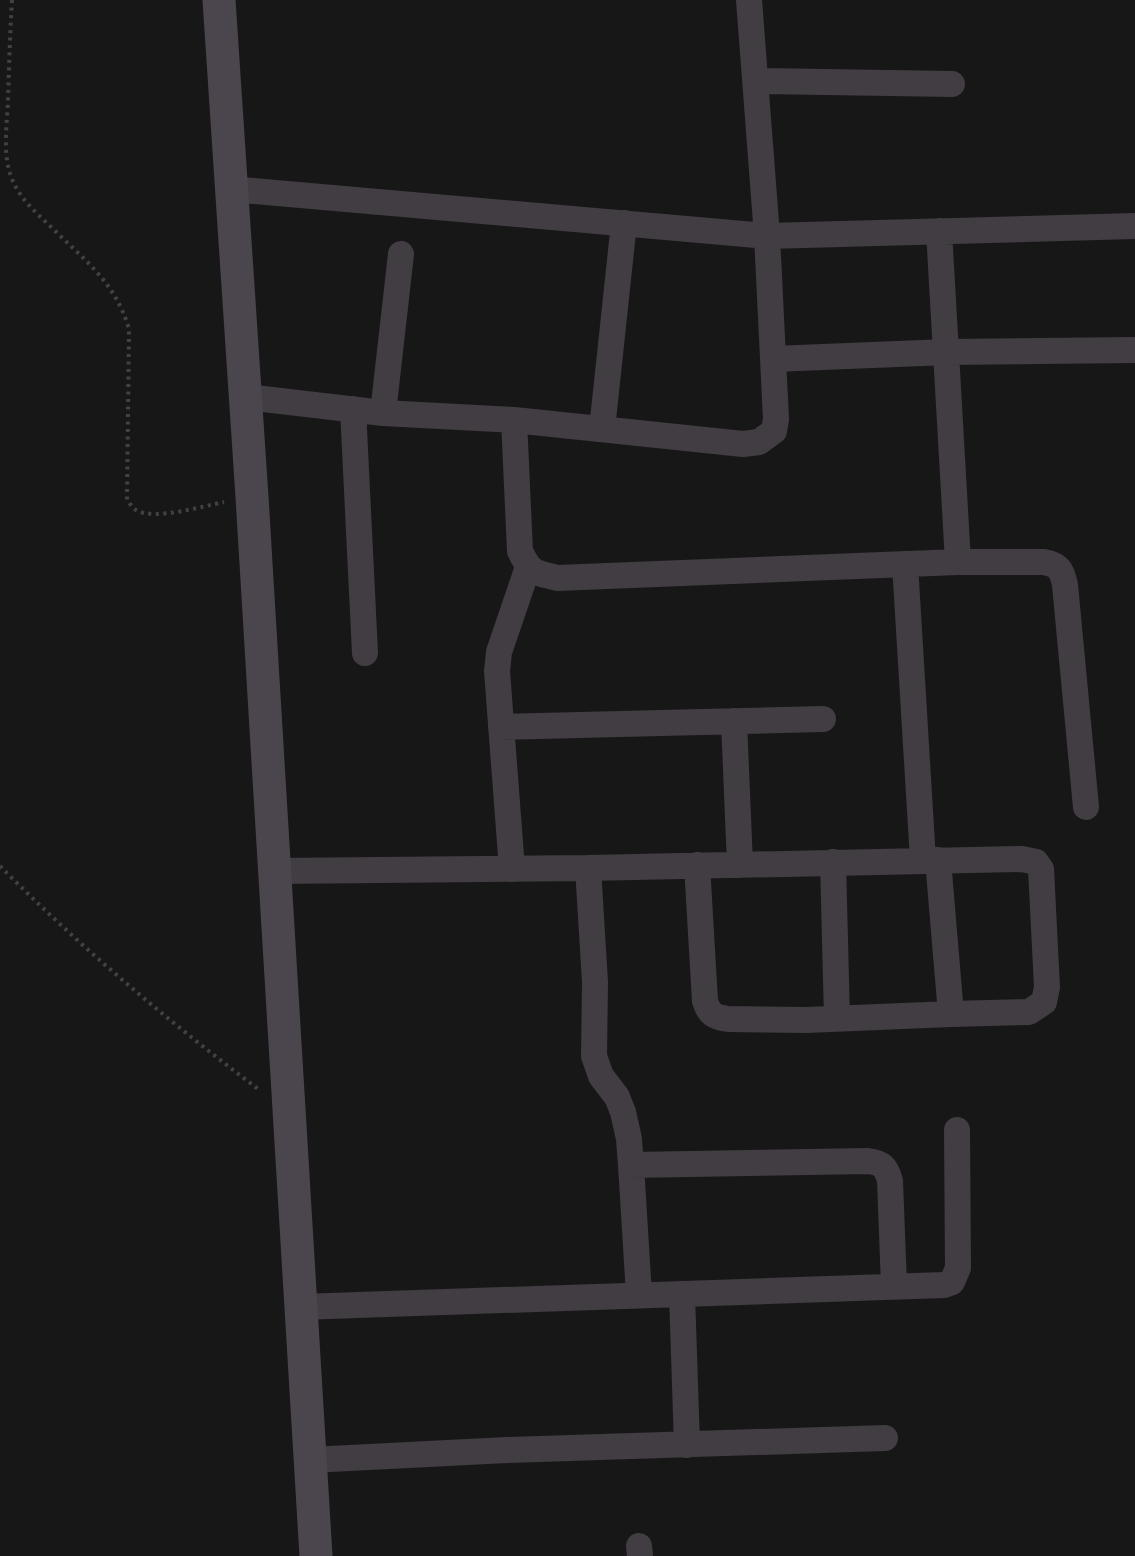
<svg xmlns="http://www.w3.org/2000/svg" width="1135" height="1556" font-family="Helvetica,sans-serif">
<rect width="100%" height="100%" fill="#181718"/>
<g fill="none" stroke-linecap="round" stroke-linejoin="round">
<path stroke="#454046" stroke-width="4" stroke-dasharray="3 4.5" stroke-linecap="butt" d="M 12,0 C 10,34 9,67 8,101 C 7,126 2,155 12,179 C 19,197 35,212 49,225 C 83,259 115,281 129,329 L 127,500 C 130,503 132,508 136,510 C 154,521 203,506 224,502
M 0,866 C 80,947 168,1021 258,1089"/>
<path stroke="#413d42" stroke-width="26" d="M 757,81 L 952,84
M 231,189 L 767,236 L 1135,226
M 939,231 L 958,562
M 773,359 L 947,352 L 1135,350
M 246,397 L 383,413 L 514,420 L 743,444 L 759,442 L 774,431 L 776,419 L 767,236 L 749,0
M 353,409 L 365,653
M 383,413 L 401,254
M 514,420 L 520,551 C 530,573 534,572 557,578 L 958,562 L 1044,562 C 1059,565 1062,570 1065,585 L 1086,807
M 602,429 L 624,223
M 905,564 L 923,860
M 734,721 L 740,865
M 501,727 L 823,719
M 833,862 L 837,1018
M 697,865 L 705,1001 C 709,1014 714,1017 728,1019 L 806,1020 L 951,1014 L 938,860
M 588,868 L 595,982 L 594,1056 L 601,1076 L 617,1097 L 623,1112 L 629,1139 L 631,1165
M 512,869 L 497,671 L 499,652 L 528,567
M 275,871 L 588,868 L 1022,859 L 1036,862 L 1041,869 L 1047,987 L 1044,1002 L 1029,1012 L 951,1014
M 682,1294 L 687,1445
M 639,1295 L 631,1165 L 868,1161 C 882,1163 886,1166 890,1181 L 894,1286
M 300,1307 L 944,1285 L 952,1282 L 958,1268 L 957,1130
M 310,1460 L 507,1450 L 885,1438
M 639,1546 L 640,1556"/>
<path stroke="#4b464d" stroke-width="33" d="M 219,0 L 252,497 L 316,1556"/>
</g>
</svg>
